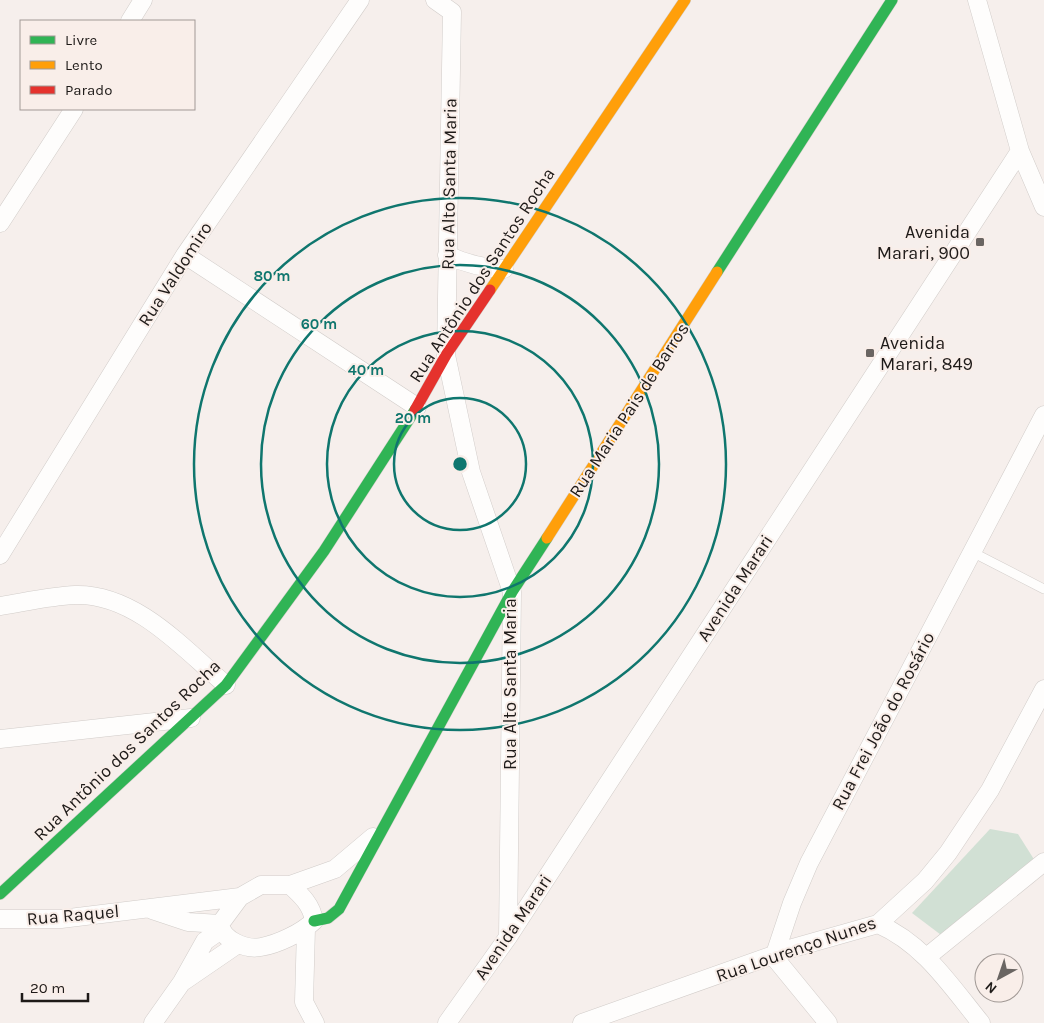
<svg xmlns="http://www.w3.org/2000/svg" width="1044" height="1023" font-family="Karla,sans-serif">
<rect width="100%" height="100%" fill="#f6efec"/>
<path fill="#d1e0d4" d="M 990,829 L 1018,834 L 1042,872 L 953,944 L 912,913 Z"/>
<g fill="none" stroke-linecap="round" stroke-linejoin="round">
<defs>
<path id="lane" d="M 972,552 L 1044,589"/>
<path id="street" d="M 435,0 L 452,12 L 446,355 L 471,472 L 512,592 L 508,937
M 977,0 L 1020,151 L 1044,207
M 130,21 L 143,0
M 0,223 L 74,109
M 185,255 L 417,407
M 447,255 C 466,264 483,268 504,269
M 0,555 L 185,255 L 360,0
M 0,606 C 25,602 51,596 75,595 C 135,593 184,649 226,685
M 0,739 L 191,718
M 261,885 L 290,885 C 301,895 312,905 314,921 C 301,933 278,944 261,947 C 246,950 222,940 220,924 L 240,897 Z
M 290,885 L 335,869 L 373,837
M 152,910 L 188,922 L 220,924
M 0,919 L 61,919 L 240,897
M 878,924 C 924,944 950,985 981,1023
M 306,928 L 304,1002 L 315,1023
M 928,956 L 1044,862
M 184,981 L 238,944
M 153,1023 L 182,982 L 205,941 L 221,930
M 447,1023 L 508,937 L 1020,151
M 582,1023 L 793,948 L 878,924 L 925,881 L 948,853 L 990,790 L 1044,689
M 828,1023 L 774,957 L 792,903 L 809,863 L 1044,415"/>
<path id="fast" d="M 717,272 L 892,0
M 0,894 L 226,685 L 324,551 L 415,410
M 314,921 L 328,918 L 339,909 L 512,592 L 547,538"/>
<path id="slow" d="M 490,290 L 685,0
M 547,538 L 717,272"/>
<path id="jam" d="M 415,410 L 446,355 L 490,290"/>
</defs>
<use href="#lane" stroke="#d1ccc9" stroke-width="10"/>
<use href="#street" stroke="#d1ccc9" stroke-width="19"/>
<use href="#fast" stroke="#d1ccc9" stroke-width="12"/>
<use href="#slow" stroke="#d1ccc9" stroke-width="12"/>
<use href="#jam" stroke="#d1ccc9" stroke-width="12"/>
<use href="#lane" stroke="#fefdfc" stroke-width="9"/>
<use href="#street" stroke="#fefdfc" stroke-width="18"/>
<use href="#fast" stroke="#30b455" stroke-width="11"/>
<use href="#slow" stroke="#ff9f0a" stroke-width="11"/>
<use href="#jam" stroke="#e5322d" stroke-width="11"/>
</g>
<g fill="none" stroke="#0f766e" stroke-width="2.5">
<circle cx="460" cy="464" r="66"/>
<circle cx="460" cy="464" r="133"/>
<circle cx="460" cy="464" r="199"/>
<circle cx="460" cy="464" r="266"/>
</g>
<g fill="#6a6562" stroke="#f9eee9" stroke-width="2">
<rect x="975" y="237" width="10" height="10" rx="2.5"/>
<rect x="865" y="348" width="10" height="10" rx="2.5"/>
</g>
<g text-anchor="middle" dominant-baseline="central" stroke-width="4" stroke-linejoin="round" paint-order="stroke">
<g font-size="18" fill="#1e1a18" stroke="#f9eee9">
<text transform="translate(449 184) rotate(-89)">Rua Alto Santa Maria</text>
<text transform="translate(175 274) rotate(-57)">Rua Valdomiro</text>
<text transform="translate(482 275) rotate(-57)">Rua Antônio dos Santos Rocha</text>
<text transform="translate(629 410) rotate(-57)">Rua Maria Pais de Barros</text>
<text transform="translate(735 588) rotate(-57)">Avenida Marari</text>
<text transform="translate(510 684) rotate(-90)">Rua Alto Santa Maria</text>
<text transform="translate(883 721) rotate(-62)">Rua Frei João do Rosário</text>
<text transform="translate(127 750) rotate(-44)">Rua Antônio dos Santos Rocha</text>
<text transform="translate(73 915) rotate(-5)">Rua Raquel</text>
<text transform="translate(513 927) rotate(-56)">Avenida Marari</text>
<text transform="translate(796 949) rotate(-19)">Rua Lourenço Nunes</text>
</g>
<g font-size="18" fill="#1e1a18" stroke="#f9eee9" text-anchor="end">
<text x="970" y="232">Avenida<tspan x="970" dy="21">Marari, 900</tspan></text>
<text x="880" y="343" text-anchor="start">Avenida<tspan x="880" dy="21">Marari, 849</tspan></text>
</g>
</g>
<circle cx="460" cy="464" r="8" fill="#0f766e" stroke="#f9eee9" stroke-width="2.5"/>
<g font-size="15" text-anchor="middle" font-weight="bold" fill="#0f766e" stroke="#f9eee9" stroke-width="4" stroke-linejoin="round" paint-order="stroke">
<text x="272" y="281">80 m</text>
<text x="319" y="329">60 m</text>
<text x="366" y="375">40 m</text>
<text x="413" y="423">20 m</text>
</g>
<rect x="20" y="20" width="175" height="90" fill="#f9eee9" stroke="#a19995"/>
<rect x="30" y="36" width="25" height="8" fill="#30b455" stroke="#a19995"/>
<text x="65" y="45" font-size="15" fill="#1e1a18">Livre</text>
<rect x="30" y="61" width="25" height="8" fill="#ff9f0a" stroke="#a19995"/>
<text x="65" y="70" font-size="15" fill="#1e1a18">Lento</text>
<rect x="30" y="86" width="25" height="8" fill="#e5322d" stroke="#a19995"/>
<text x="65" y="95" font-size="15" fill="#1e1a18">Parado</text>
<g transform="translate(999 978) rotate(220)"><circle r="24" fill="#f9eee9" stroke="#a19995"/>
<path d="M0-4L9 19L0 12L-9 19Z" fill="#6a6562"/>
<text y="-8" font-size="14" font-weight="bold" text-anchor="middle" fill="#1e1a18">N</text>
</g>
<path d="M22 993v8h66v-8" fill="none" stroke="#1e1a18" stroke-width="2.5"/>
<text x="30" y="993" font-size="15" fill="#1e1a18" stroke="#f9eee9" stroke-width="4" paint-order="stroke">20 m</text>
</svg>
